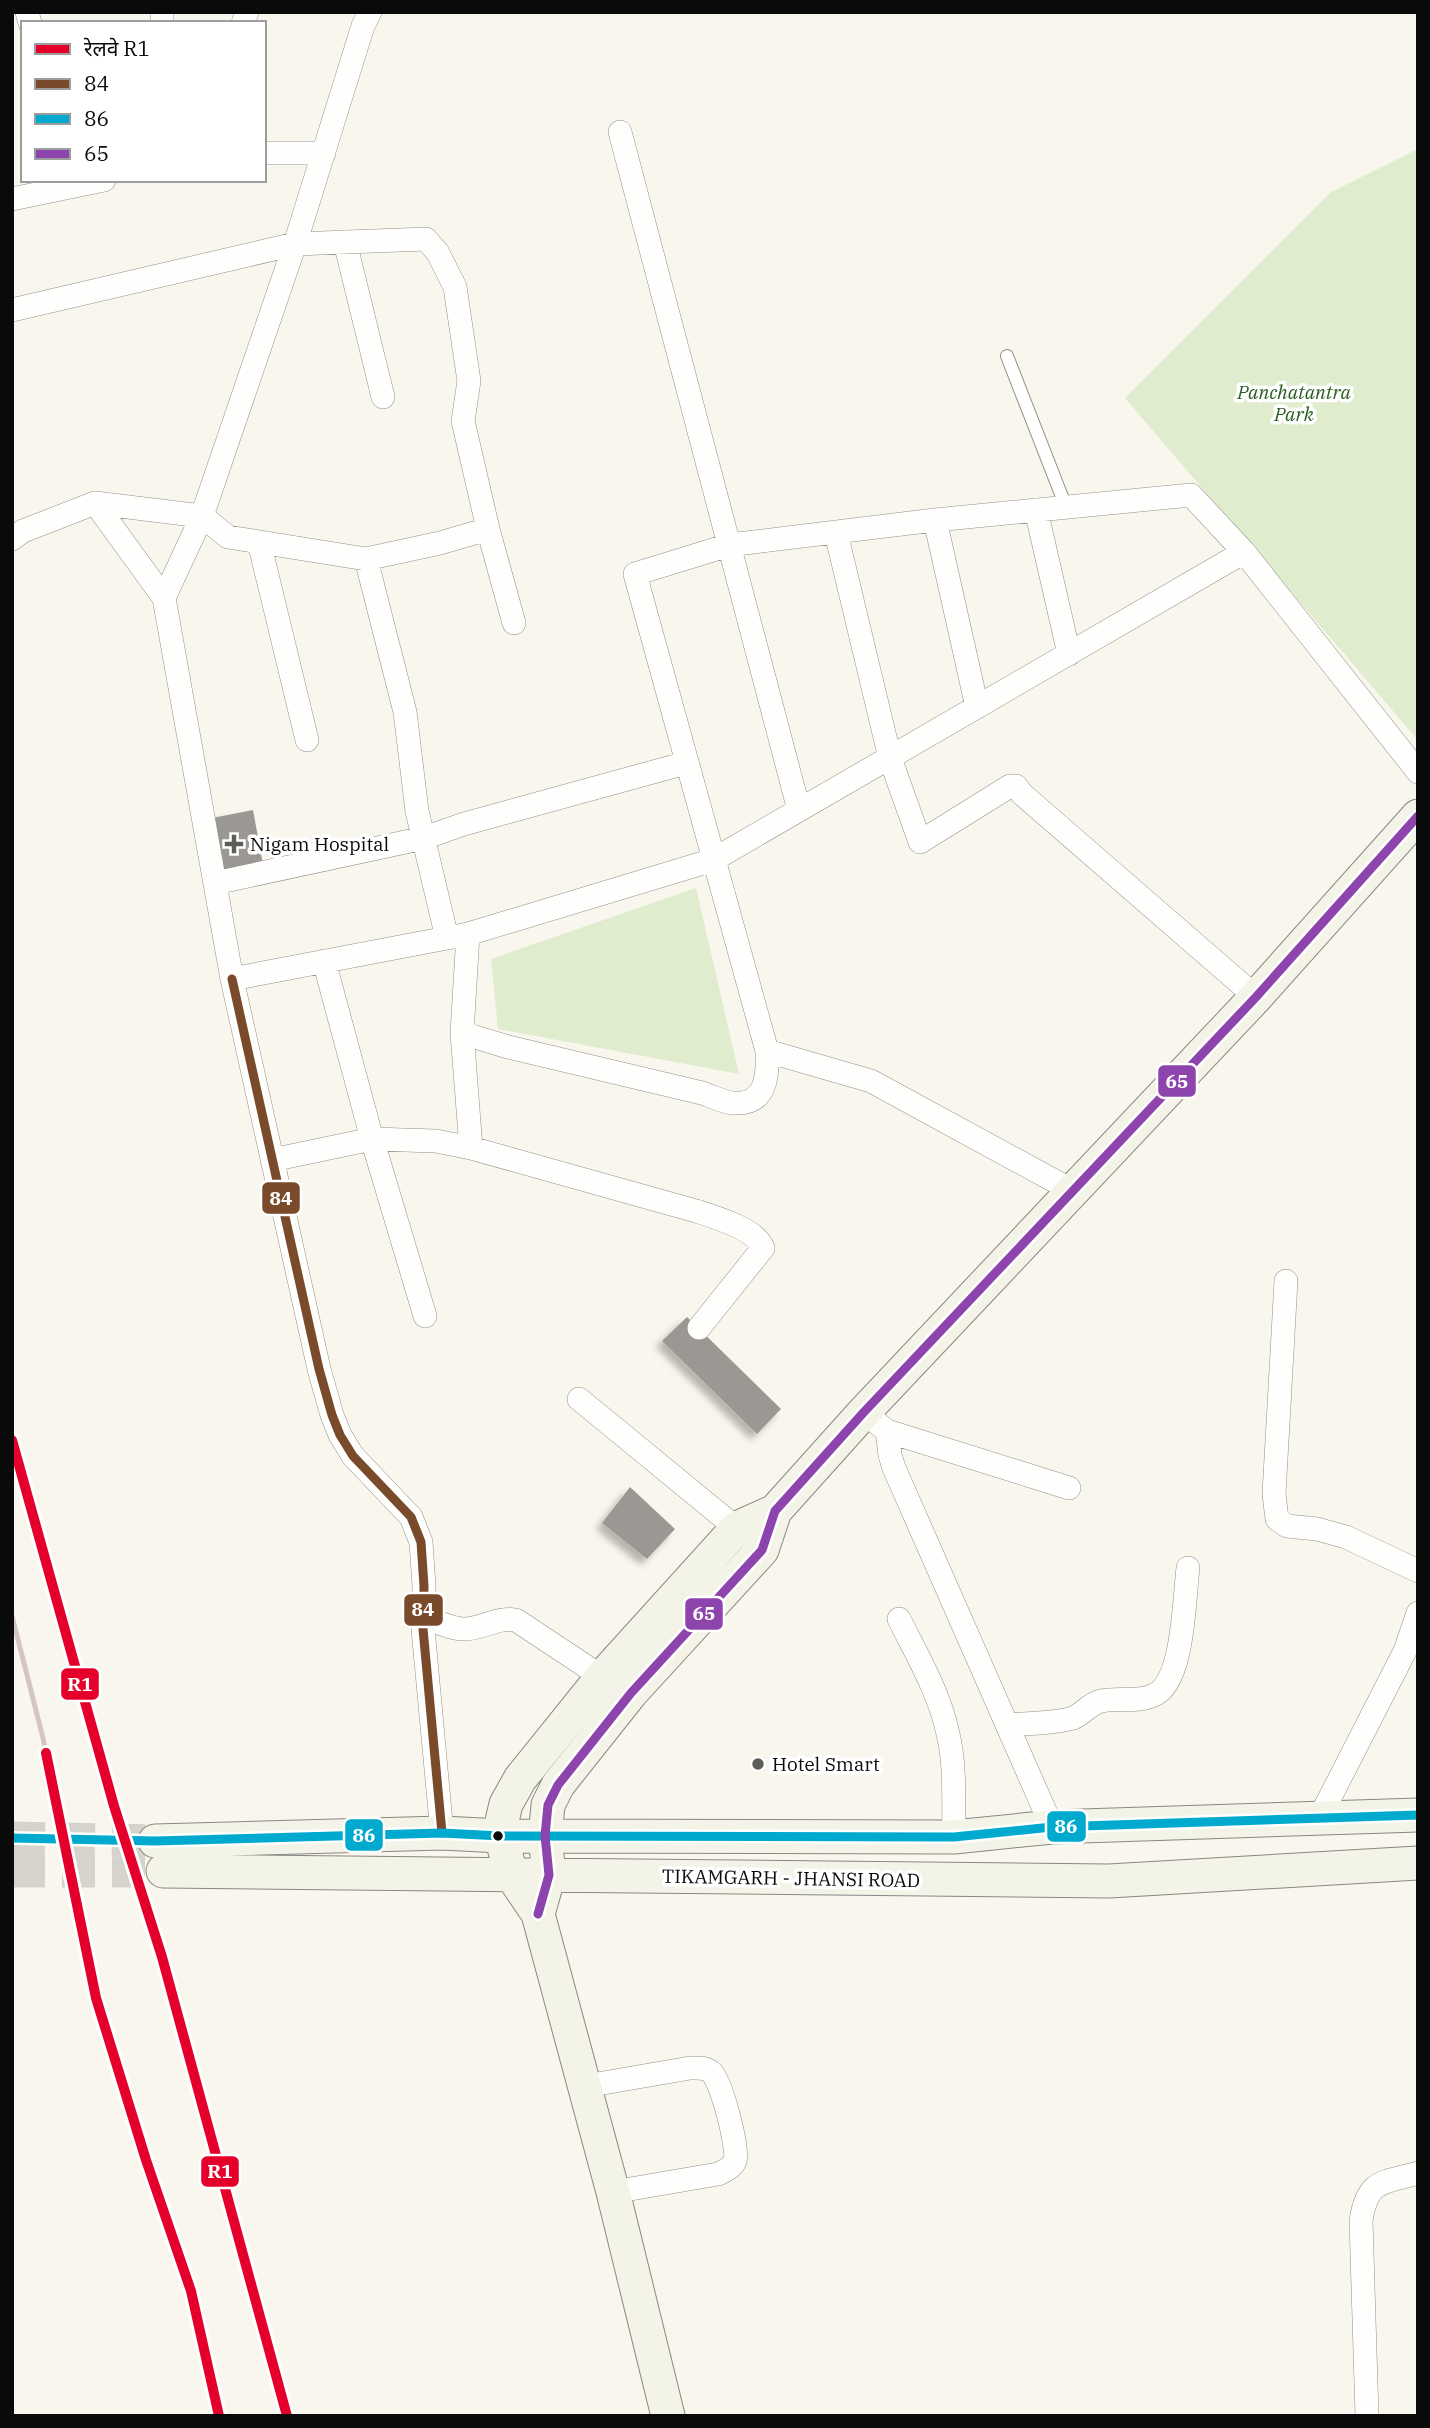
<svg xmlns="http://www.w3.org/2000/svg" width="1430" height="2428" font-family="'IBM Plex Serif','Noto Sans Devanagari',serif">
<defs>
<filter id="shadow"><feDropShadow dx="-6" dy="6" stdDeviation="3.5" flood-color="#0004"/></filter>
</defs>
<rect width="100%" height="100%" fill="#f9f6ed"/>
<path fill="#e0ecce" d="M 1418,149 L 1417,739 L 1125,398 L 1331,192 Z
M 696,888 L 739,1074 L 498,1029 L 491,959 Z"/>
<path fill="#9b9893" filter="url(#shadow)" d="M 253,810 L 264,870 L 223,878 L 212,818 Z
M 687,1317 L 781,1409 L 757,1434 L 662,1341 Z
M 630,1487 L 675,1529 L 647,1559 L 602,1523 Z"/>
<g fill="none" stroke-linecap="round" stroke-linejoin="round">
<path stroke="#d5d3cb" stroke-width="33" stroke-dasharray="33 17" stroke-linecap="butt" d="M 12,1838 L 155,1841
M 12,1871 L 163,1871"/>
<defs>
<path id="lane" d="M 1007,356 L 1066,507"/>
<path id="street" d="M 27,12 L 30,23
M 370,12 L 363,26 L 295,244 L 202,516 L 164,598 L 232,979 L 468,934 L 713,860 L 1244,552 L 1418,772
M 162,23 L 162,12
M 243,23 L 247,12
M 620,132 L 799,810
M 264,153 L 324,153
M 12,199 L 104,180
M 345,242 L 383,397
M 12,310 L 295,244 L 426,239 L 438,253 L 455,287 L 469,381 L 463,421 L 488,529 L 440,543 L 366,559 L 228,537 L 202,516 L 95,503 L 23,531 L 12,539
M 95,503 L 164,598
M 1036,510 L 1069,654
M 935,520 L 977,707
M 488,529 L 514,623
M 836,533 L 890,758 L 920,842 L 1010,786 L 1016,786 L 1022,794 L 1256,997
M 259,542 L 307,740
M 366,559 L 405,712 L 417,811 L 447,938
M 215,883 L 424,838 L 464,824 L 686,763
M 468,934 L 462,1033 L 508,1047 L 702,1093 C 712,1096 724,1103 734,1103 C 767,1105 768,1075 767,1051 L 635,574 L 729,545 L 935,520 L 1191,495 L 1244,552
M 324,961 L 372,1139 L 425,1316
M 232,979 L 319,1369 L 332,1415 L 340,1435 L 353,1456 L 411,1517 L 421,1542 L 424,1586 L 423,1629 L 442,1833
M 462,1033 L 471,1148
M 767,1051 L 871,1081 L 1073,1191
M 272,1160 L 372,1139 L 436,1141 L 471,1148 L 696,1211 C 715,1217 756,1229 763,1248 L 699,1328
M 1286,1281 L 1274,1494 L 1277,1519 L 1287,1526 L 1317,1529 L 1346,1537 L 1418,1571
M 579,1399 L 746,1536
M 877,1423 L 887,1431 L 1069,1488
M 887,1431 L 890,1455 L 894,1468 L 1052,1827
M 423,1616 C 436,1621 452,1630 466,1629 C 484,1628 497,1617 516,1620 L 602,1677
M 899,1619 C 917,1655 940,1694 948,1734 C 956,1767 953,1803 954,1837
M 1008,1725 C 1029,1723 1053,1724 1073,1718 C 1083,1714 1089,1704 1101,1701 C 1118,1697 1138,1703 1154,1695 C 1184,1682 1184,1598 1188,1568
M 1320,1817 L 1405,1651 L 1418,1613
M 586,2086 L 690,2068 C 698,2068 705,2067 711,2072 C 721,2079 739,2149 735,2161 C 732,2168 724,2171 718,2174 L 613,2192
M 1367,2416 L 1361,2221 C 1367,2179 1383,2183 1418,2173"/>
<path id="secondary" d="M 155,1841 L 442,1833 L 501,1836 L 954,1837 L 1052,1827 L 1418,1815
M 163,1871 L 1109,1881 L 1418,1863
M 538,1914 L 549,1875 L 545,1836 L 548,1805 L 558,1785 L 631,1693 L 762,1550 L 775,1511 L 864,1412 L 1256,997 L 1418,816
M 668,2416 L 613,2192 L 538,1914 L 511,1874 L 501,1836 L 502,1821 L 506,1804 L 520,1779 L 602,1677 L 737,1528 L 775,1511"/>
</defs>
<use href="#lane" stroke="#92908c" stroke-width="14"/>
<use href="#street" stroke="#92908c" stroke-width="24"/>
<use href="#secondary" stroke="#888783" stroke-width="35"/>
<use href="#lane" stroke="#fefefc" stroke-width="12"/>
<use href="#street" stroke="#fefefc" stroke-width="23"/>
<use href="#secondary" stroke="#f3f3e8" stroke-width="33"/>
<path stroke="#d4c5c3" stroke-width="5" d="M 12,1440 L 114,1806 L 162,1957 L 212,2144
M 12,1616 L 43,1738 L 96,1998 L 146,2160 L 191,2291 L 219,2416"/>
<defs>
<path id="bus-1" d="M 232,979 L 319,1369 L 332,1415 L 340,1435 L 353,1456 L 411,1517 L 421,1542 L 424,1586 L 423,1629 L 442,1833"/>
<path id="bus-2" d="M 12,1838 L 155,1841 L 442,1833 L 501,1836 L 954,1837 L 1052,1827 L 1418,1815"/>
<path id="bus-3" d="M 538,1914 L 549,1875 L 545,1836 L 548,1805 L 558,1785 L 631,1693 L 762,1550 L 775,1511 L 864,1412 L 1256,997 L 1418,816"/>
</defs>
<use href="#bus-1" stroke="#fff" stroke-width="14"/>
<use href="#bus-2" stroke="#fff" stroke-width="14"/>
<use href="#bus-3" stroke="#fff" stroke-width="14"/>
<use href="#bus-1" stroke="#7a4b2a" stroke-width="9"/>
<use href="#bus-2" stroke="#00a9ce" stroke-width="9"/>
<use href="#bus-3" stroke="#8e44ad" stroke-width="9"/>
<defs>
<path id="rail-1" d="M 12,1440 L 114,1806 L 162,1957 L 287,2416
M 46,1753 L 96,1998 L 146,2160 L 191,2291 L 219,2416"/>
</defs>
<use href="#rail-1" stroke="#fff" stroke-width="16"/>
<use href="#rail-1" stroke="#e4002b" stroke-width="10"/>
</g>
<g fill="#5e5d59" stroke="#fff" stroke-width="2.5">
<path d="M230.5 833.5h7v7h7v7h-7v7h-7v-7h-7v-7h7z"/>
<circle cx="758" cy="1764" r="7"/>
</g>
<circle fill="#0a0a0a" stroke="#fff" stroke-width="2.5" cx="498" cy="1836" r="6"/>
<g text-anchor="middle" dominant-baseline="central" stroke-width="7" stroke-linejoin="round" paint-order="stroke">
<g font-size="19" font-style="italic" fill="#295c20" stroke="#fff">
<text x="1294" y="392">Panchatantra<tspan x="1294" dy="22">Park</tspan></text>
</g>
<g font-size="19" fill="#0a0a0a" stroke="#fff" text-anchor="start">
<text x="250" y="844">Nigam Hospital</text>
<text x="772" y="1764">Hotel Smart</text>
</g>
<g font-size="19" fill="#0a0a0a" stroke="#fff">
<text transform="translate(791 1878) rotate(1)">TIKAMGARH - JHANSI ROAD</text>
</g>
</g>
<g stroke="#fff" stroke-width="2.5">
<rect x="1157" y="1064" width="40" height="34" rx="7" fill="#8e44ad"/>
<rect x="261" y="1181" width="40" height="34" rx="7" fill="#7a4b2a"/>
<rect x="403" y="1593" width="41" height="34" rx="7" fill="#7a4b2a"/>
<rect x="684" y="1597" width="40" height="34" rx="7" fill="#8e44ad"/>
<rect x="60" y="1667" width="40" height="34" rx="7" fill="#e4002b"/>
<rect x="1046" y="1810" width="41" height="33" rx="7" fill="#00a9ce"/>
<rect x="344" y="1818" width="40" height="34" rx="7" fill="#00a9ce"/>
<rect x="200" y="2155" width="40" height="33" rx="7" fill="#e4002b"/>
</g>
<g font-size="19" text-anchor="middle" font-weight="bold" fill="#fff">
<text x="1177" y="1088">65</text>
<text x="281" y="1205">84</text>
<text x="423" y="1616">84</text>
<text x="704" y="1620">65</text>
<text x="80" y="1691">R1</text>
<text x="1066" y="1833">86</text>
<text x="364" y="1842">86</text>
<text x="220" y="2178">R1</text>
</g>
<rect width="1430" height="2428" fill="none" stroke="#0a0a0a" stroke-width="28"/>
<rect x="21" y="21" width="245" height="161" fill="#ffffff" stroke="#9d9d9d" stroke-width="2"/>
<rect x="35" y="44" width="35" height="10" fill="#e4002b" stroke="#9d9d9d" stroke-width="2"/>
<text x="84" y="56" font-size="21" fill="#0a0a0a">रेलवे R1</text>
<rect x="35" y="79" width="35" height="10" fill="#7a4b2a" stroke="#9d9d9d" stroke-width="2"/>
<text x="84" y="91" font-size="21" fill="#0a0a0a">84</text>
<rect x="35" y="114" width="35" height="10" fill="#00a9ce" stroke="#9d9d9d" stroke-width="2"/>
<text x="84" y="126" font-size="21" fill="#0a0a0a">86</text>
<rect x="35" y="149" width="35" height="10" fill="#8e44ad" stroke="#9d9d9d" stroke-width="2"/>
<text x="84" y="161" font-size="21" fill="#0a0a0a">65</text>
</svg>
